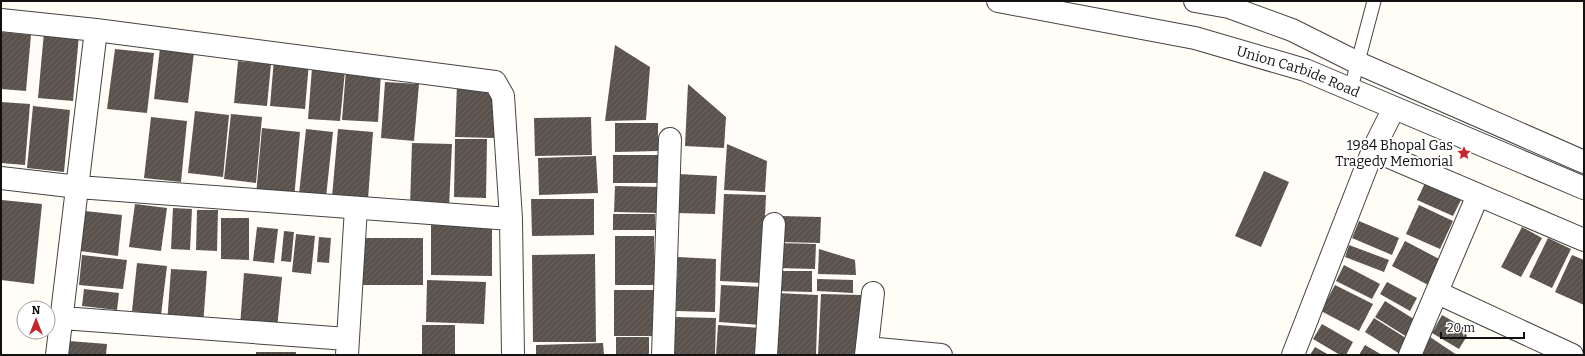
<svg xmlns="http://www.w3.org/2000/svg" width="1585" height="356" font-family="Bitter,serif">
<defs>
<pattern id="building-hatch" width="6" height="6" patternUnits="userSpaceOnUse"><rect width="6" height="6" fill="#5a524d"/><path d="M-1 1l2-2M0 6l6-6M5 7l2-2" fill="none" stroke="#6d6662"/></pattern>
</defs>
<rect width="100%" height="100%" fill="#fffdf5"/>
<path fill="url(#building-hatch)" d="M 2,32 L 31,35 L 26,91 L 1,89 Z
M 44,32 L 79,35 L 73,101 L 38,98 Z
M 615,45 L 650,67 L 646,120 L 605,121 Z
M 160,48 L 194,52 L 188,103 L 154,99 Z
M 115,49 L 154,53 L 147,113 L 107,109 Z
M 274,59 L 309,62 L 305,109 L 270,106 Z
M 238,61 L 271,64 L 267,106 L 234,103 Z
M 312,68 L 345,71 L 340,121 L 308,119 Z
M 346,70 L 381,73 L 378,122 L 342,120 Z
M 385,82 L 419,84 L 414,141 L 381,138 Z
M 457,84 L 496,86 L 494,138 L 455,137 Z
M 688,84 L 726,117 L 724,148 L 685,146 Z
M 1,102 L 30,104 L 25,165 L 1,163 Z
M 33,106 L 70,110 L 64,172 L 27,168 Z
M 195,111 L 229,115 L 223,177 L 188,173 Z
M 231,114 L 262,117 L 256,183 L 224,179 Z
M 151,117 L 187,121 L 181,182 L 144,178 Z
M 591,117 L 592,155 L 535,156 L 534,118 Z
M 615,123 L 658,123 L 658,151 L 615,152 Z
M 262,128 L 300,132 L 294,199 L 256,195 Z
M 306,129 L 333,132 L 326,197 L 299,194 Z
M 338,129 L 373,132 L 368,199 L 332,197 Z
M 455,139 L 487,139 L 486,198 L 454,197 Z
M 412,143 L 452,144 L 449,208 L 410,206 Z
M 727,144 L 767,161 L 765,192 L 724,190 Z
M 613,155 L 658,155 L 658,183 L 613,183 Z
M 596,156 L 598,193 L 539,195 L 538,158 Z
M 1264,171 L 1289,182 L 1261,247 L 1235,236 Z
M 678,174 L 717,176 L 715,214 L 677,213 Z
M 1425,183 L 1461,200 L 1453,216 L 1417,200 Z
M 615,186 L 660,187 L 660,213 L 614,212 Z
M 724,194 L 766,195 L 762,283 L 720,281 Z
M 531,199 L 594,199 L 594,235 L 532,236 Z
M 2,200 L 42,204 L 34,284 L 1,280 Z
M 135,204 L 167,208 L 161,251 L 129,247 Z
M 1419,205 L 1453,221 L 1440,249 L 1406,234 Z
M 173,208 L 192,209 L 190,250 L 171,249 Z
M 197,210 L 218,210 L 217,251 L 196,250 Z
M 85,211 L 122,215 L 118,256 L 80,251 Z
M 613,214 L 655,214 L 655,230 L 613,230 Z
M 781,216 L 821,217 L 820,243 L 780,242 Z
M 221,218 L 249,218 L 249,260 L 221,259 Z
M 1359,221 L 1399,238 L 1392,255 L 1352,238 Z
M 431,225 L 492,226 L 492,276 L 431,275 Z
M 257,227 L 278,229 L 274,263 L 253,261 Z
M 1522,227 L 1542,238 L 1521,277 L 1501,267 Z
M 284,231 L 294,232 L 291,262 L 281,261 Z
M 296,234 L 315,236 L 311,274 L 292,272 Z
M 615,236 L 654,236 L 654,285 L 615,285 Z
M 319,237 L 331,238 L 329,263 L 317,262 Z
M 362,238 L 423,238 L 423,285 L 362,285 Z
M 1548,238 L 1571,249 L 1552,288 L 1529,277 Z
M 1405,241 L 1443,261 L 1430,286 L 1392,266 Z
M 778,243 L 816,244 L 815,269 L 777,268 Z
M 1349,245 L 1389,260 L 1384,272 L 1345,257 Z
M 819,249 L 855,260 L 856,275 L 818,274 Z
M 595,254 L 596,342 L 533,342 L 532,255 Z
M 82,255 L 127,260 L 123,289 L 79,285 Z
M 1572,255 L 1584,260 L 1584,305 L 1555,292 Z
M 678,257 L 716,259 L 715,312 L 676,311 Z
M 137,263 L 167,266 L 161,315 L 132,311 Z
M 1344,265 L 1380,284 L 1372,299 L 1336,281 Z
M 171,269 L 207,271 L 203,326 L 167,324 Z
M 775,271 L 812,271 L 812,292 L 775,291 Z
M 244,273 L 282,277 L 277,329 L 240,326 Z
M 817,279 L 853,280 L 853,293 L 817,291 Z
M 427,280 L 486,282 L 484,324 L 426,322 Z
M 1387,282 L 1417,298 L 1410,311 L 1380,294 Z
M 721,285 L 764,287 L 761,325 L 719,322 Z
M 1335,285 L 1373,304 L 1359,331 L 1321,311 Z
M 84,289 L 119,293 L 117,310 L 82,306 Z
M 614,290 L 657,290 L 656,336 L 614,336 Z
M 776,293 L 818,295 L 816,355 L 774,355 Z
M 821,294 L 861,295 L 859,355 L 818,355 Z
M 1385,301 L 1417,321 L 1407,337 L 1375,317 Z
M 1442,315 L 1470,331 L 1459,349 L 1432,333 Z
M 674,317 L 716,318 L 715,355 L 673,355 Z
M 1374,318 L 1409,340 L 1400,354 L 1365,332 Z
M 1322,324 L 1353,342 L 1346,355 L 1340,355 L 1313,339 Z
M 422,325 L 455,325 L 455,355 L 422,355 Z
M 718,325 L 761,328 L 759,355 L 716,355 Z
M 1427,335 L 1457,355 L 1414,355 Z
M 616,337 L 649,337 L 649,355 L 616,355 Z
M 69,341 L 107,344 L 106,355 L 68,355 Z
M 603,343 L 604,355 L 536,355 L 536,345 Z
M 1365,345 L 1382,355 L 1359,355 Z
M 1315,347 L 1329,355 L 1310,355 Z
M 256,352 L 296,352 L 296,355 L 256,355 Z"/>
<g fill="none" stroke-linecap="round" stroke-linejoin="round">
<defs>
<path id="service" d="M 1351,88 L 1374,1"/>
<path id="minor" d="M 1,20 L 96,30 L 495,82 L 503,96 L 511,219 L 513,355
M 1373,150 L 1584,240
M 1,178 L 78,187 L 511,219
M 1438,293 L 1572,355
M 62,318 L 347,339
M 867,348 L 941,355
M 57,355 L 96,30
M 347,355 L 356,208
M 663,355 L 670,139
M 766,355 L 774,224
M 866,355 L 873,293
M 1293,355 L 1373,150 L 1394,108
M 1410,355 L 1478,195"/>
<g id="tertiary">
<path id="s1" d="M 998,1 L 1195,38 L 1305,70 L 1584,188"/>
<path d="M 1195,1 L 1229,7 L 1292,30 L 1358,63 L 1584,162"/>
</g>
</defs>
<use href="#service" stroke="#444" stroke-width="15"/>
<use href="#minor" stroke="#444" stroke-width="24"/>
<use href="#tertiary" stroke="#444" stroke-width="24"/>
<use href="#service" stroke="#fff" stroke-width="13"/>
<use href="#minor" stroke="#fff" stroke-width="22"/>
<use href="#tertiary" stroke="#fff" stroke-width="22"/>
</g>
<defs>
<symbol id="sight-bare" viewBox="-9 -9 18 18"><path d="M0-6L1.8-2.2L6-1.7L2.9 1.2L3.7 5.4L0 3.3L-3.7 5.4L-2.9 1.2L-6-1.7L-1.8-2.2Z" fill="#c4262e" stroke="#fff" stroke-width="2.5" paint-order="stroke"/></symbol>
</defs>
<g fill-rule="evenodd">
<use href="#sight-bare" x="1454" y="143" width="20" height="20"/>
</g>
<g text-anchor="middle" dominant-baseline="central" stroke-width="4" stroke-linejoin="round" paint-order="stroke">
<g font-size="14" fill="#111" stroke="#fff">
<text stroke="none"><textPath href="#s1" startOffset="309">Union Carbide Road</textPath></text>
</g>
<g font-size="14" fill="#111" stroke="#fff" text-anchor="end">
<text x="1453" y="145">1984 Bhopal Gas<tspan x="1453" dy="16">Tragedy Memorial</tspan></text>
</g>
</g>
<rect width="1585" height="356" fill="none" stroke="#111111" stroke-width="4"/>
<g transform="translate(36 320)"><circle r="19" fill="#ffffff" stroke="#a0a0a0"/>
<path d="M0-3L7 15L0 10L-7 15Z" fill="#c4262e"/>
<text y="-6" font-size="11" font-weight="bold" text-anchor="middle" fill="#111111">N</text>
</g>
<path d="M1441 332v6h83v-6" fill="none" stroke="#111111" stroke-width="2"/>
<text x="1447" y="332" font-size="12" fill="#111111" stroke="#ffffff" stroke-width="3" paint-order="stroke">20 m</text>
</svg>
